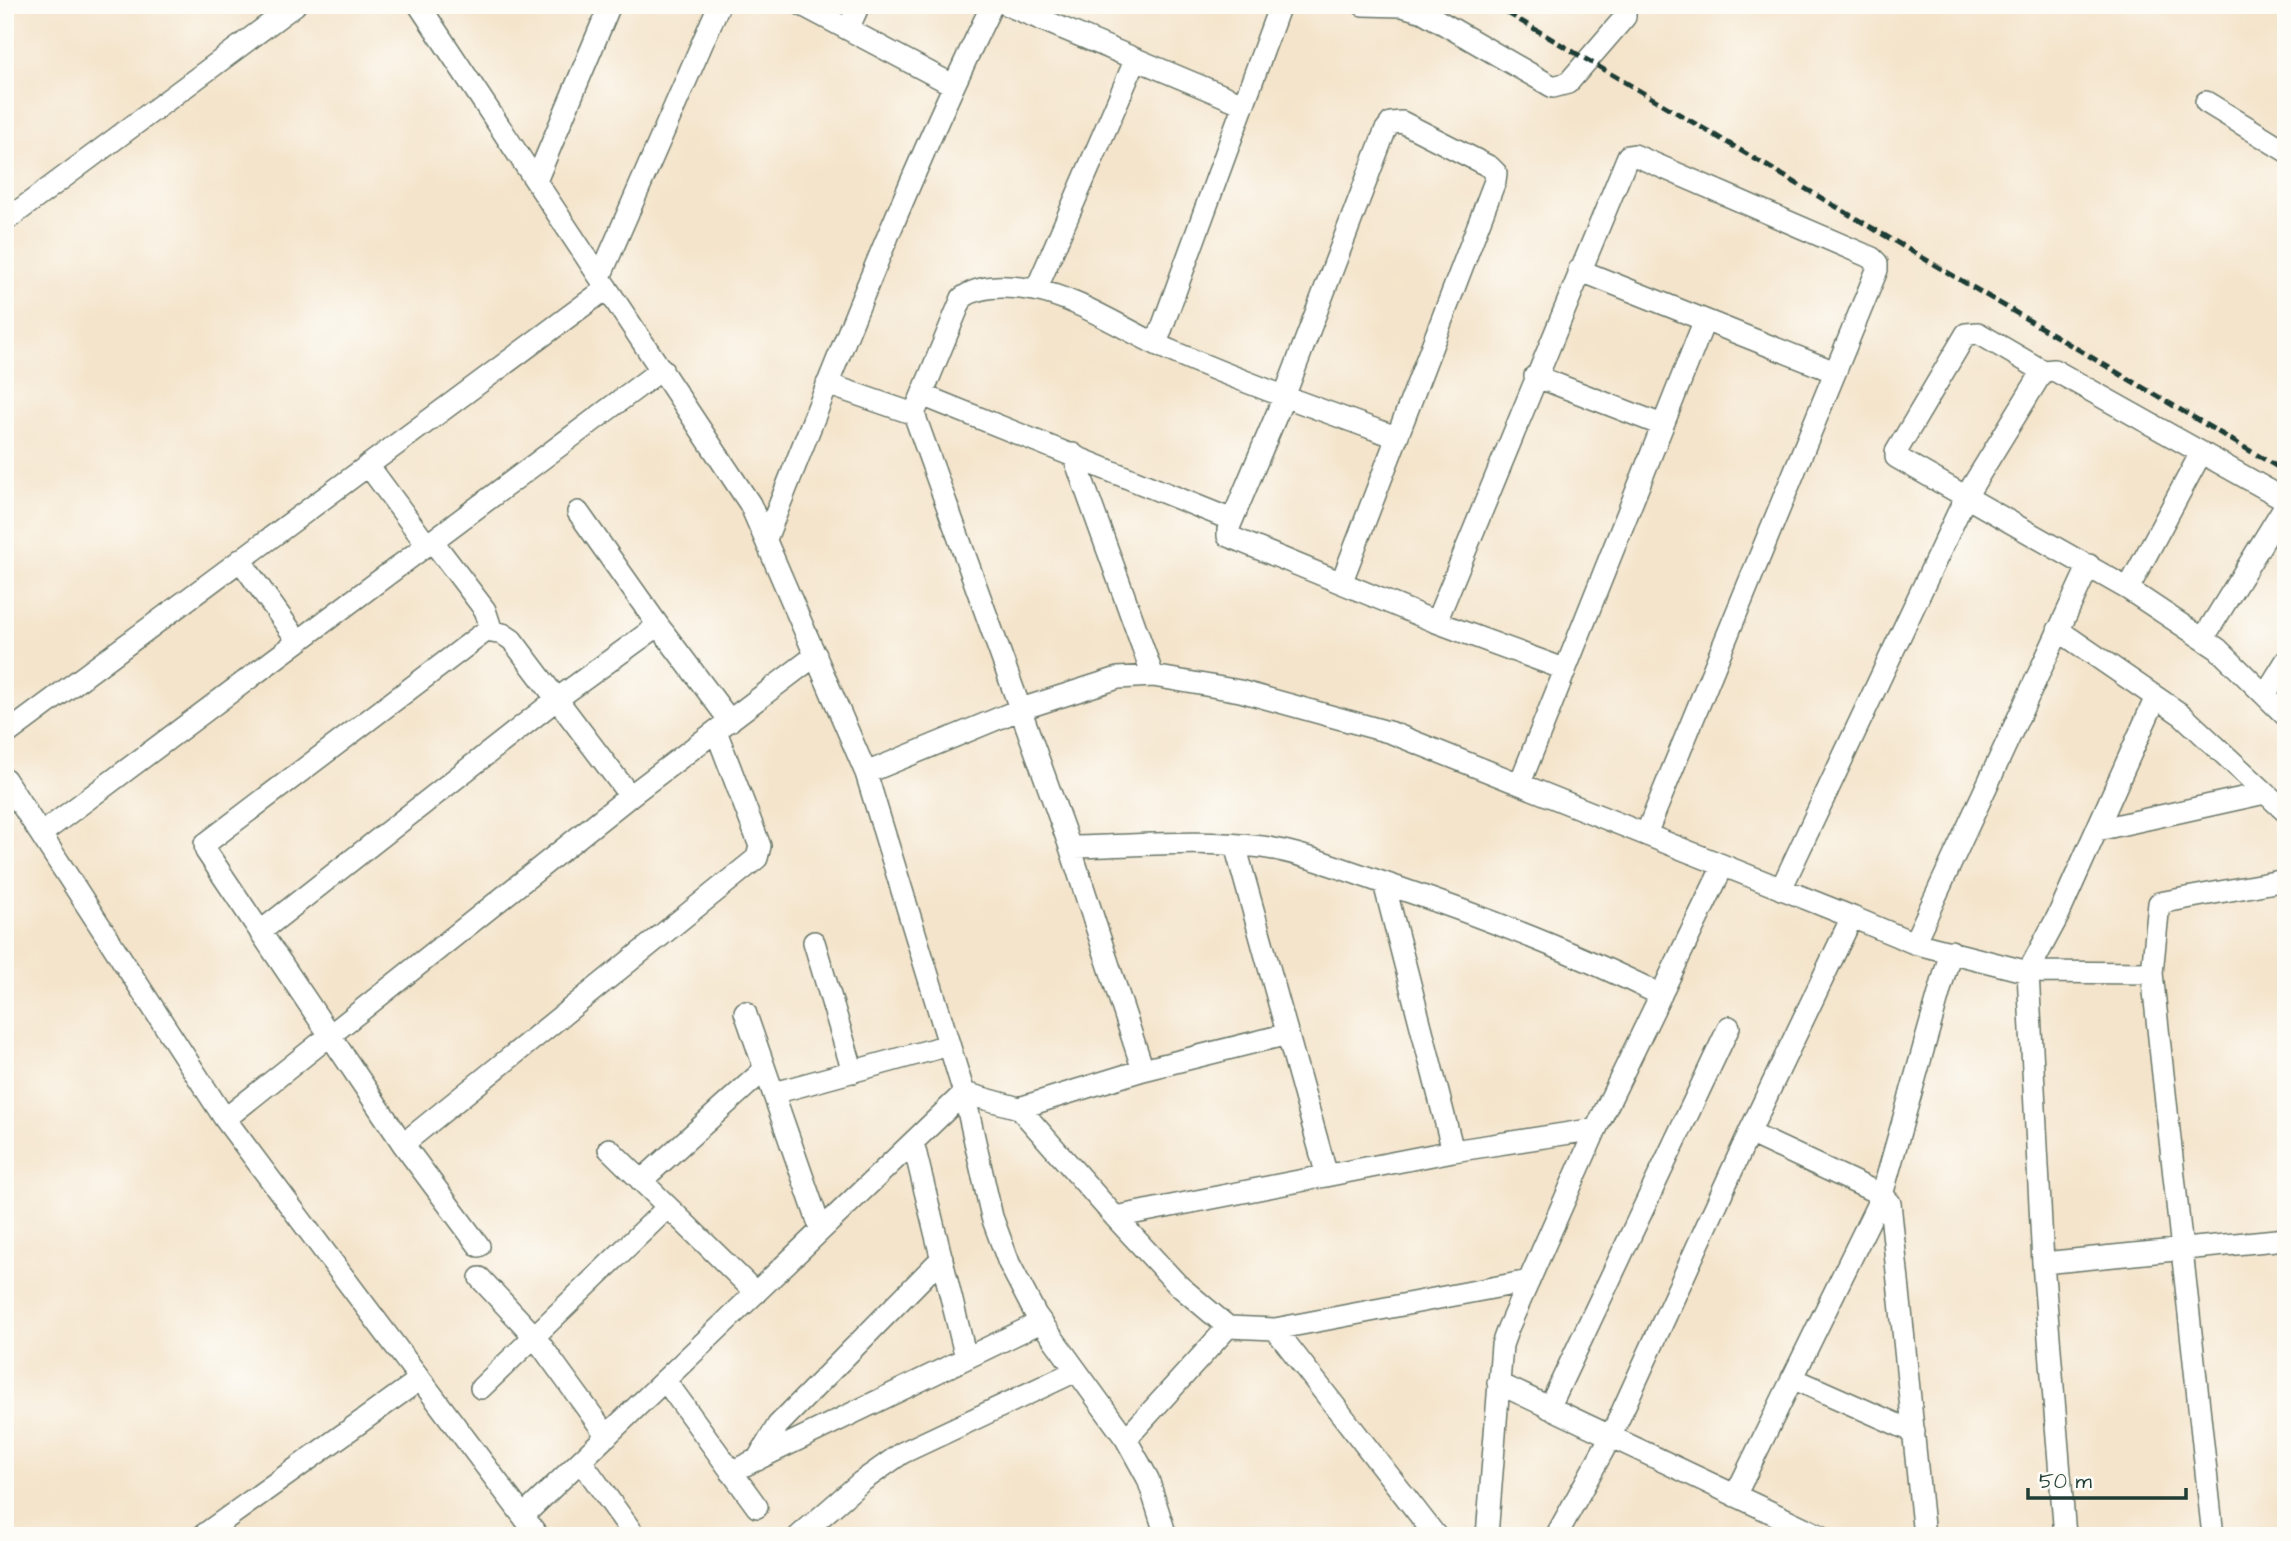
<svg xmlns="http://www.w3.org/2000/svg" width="2291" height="1541" font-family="'Architects Daughter',sans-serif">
<rect width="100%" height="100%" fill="#fdfcf7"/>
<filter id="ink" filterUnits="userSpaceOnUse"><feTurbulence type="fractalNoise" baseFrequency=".0143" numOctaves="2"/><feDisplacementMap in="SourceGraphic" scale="14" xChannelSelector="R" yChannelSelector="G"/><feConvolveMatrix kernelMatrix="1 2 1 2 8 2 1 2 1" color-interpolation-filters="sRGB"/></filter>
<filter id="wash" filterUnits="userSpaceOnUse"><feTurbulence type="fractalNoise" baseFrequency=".00686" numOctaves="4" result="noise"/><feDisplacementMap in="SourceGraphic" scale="28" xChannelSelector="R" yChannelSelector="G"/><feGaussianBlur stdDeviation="1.57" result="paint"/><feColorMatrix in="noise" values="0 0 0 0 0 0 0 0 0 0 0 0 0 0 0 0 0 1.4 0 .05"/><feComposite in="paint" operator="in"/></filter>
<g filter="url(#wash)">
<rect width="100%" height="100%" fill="#f4e4cb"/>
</g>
<g filter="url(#ink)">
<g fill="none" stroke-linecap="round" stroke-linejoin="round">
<defs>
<path id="minor" d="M 419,5 L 750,504 L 866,773 L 964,1093 L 523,1516
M 802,5 L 953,85
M 1007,5 L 1243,104
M 1363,5 L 1402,6 L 1423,12 L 1553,87 L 1568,83 L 1625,17 L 1625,5
M 848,29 L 859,5
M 2206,102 L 2286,151
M 536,181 L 610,5
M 5,221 L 295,5
M 1579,270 L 1835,372
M 600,277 L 719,5
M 1036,290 L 1135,61
M 1156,344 L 1280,5
M 2043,371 L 1978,333 L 1966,334 L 1896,452 L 1896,457 L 2128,589 L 2218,649 L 2286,716
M 1535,376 L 1662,425
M 827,384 L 914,414
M 922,395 L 1232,520
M 1073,454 L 1153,676
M 368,465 L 427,545 L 434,543 L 485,610 L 492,631
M 578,512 L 660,628
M 766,539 C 837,360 907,179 992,5
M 240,560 L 298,641
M 1342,581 L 1495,181 L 1496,173 L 1490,167 L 1402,122 L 1391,123 L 1385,131 L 1284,397 L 1228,530 L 1228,536 L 1436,622 L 1564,669
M 2128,589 L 2201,453
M 1436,622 L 1628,156 L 1634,155 L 1872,258 L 1877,263 L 1877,270 L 1646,834
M 2058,630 L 2182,715 L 2286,812
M 2203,639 L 2286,504
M 2265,695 L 2286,661
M 2156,697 L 2058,916 L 2028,972 L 2152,973 L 2159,903 L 2286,880
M 5,735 L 607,288
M 866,773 L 1021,709 L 1118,678 L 1153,676 L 1240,691 L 1392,733 L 1852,917
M 5,779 L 225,1119 L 538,1536
M 1520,783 L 1704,322
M 2097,830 L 2265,793
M 41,834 L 662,369
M 1235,845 L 1327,1176
M 1070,847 C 1133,846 1199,839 1262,847 C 1303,853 1345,870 1384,883 C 1479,915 1571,950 1661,995
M 1384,883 L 1453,1151
M 1781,889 L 1965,498 L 2043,371 L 2054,370 L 2286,500
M 260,932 L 557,699 L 652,630 L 660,628 L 664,633 L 730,721
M 814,942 L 853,1072
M 1914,943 L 2089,565
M 2152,973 L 2213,1536
M 745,1012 L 821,1230
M 1288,1034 L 1143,1070 L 1019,1108 L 1115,1217 L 1453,1151 L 1596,1129
M 1143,1070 L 1070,847 L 914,414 L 962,298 C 981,283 1011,286 1034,290 C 1079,298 1129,333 1171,351 C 1245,383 1321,410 1396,437
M 774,1093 L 949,1045
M 1019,1108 L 964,1093 L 992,1217 L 1009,1263 L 1036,1315 L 1126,1439 L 1148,1479 L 1166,1536
M 225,1119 L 630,796 L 816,655
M 1749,1133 L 1882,1195 L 1890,1203 L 1924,1536
M 913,1142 L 966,1358
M 403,1144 L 757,858 L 760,846 L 716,731
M 609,1149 L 756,1293
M 641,1181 L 765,1069
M 1115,1217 L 1177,1284 L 1228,1327 L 1275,1329 L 1529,1281
M 479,1246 L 403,1144 L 206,851 L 205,844 L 486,631 L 503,634 L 512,640 L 630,796
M 2043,1263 L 2286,1239
M 480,1278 L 535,1337 L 607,1436
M 1275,1329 L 1436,1536
M 1792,1378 L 1914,1432
M 665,1380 L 757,1507
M 1498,1383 L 1821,1536
M 481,1388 L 667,1208
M 1549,1408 L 1729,1027
M 1126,1439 L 1228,1327
M 757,1460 L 778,1425 L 942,1258
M 581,1461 L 635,1536
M 731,1472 L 1041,1322
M 1735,1496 L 1882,1195 L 1951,951
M 202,1536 L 419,1380
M 799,1536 L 861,1482 L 902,1453 L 1076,1371
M 1487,1536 L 1502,1345 L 1508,1328 L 1596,1129 L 1723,866
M 1556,1536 L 1610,1438 L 1749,1133 L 1852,917 L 1914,943 L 2028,972 L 2043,1263 L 2065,1536"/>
</defs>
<use href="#minor" stroke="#6a7769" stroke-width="24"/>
<use href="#minor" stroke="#fff" stroke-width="21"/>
<path stroke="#1f3d34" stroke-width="5" stroke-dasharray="10 5" stroke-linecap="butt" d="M 1494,5 L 2286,472"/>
</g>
</g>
<rect width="2291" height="1541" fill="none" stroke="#fdfcf7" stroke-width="28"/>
<path d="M2028 1488v10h158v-10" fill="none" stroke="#1f3d34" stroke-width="3.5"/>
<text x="2039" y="1488" font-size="21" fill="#1f3d34" stroke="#fdfcf7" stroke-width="5" paint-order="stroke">50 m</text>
</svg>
